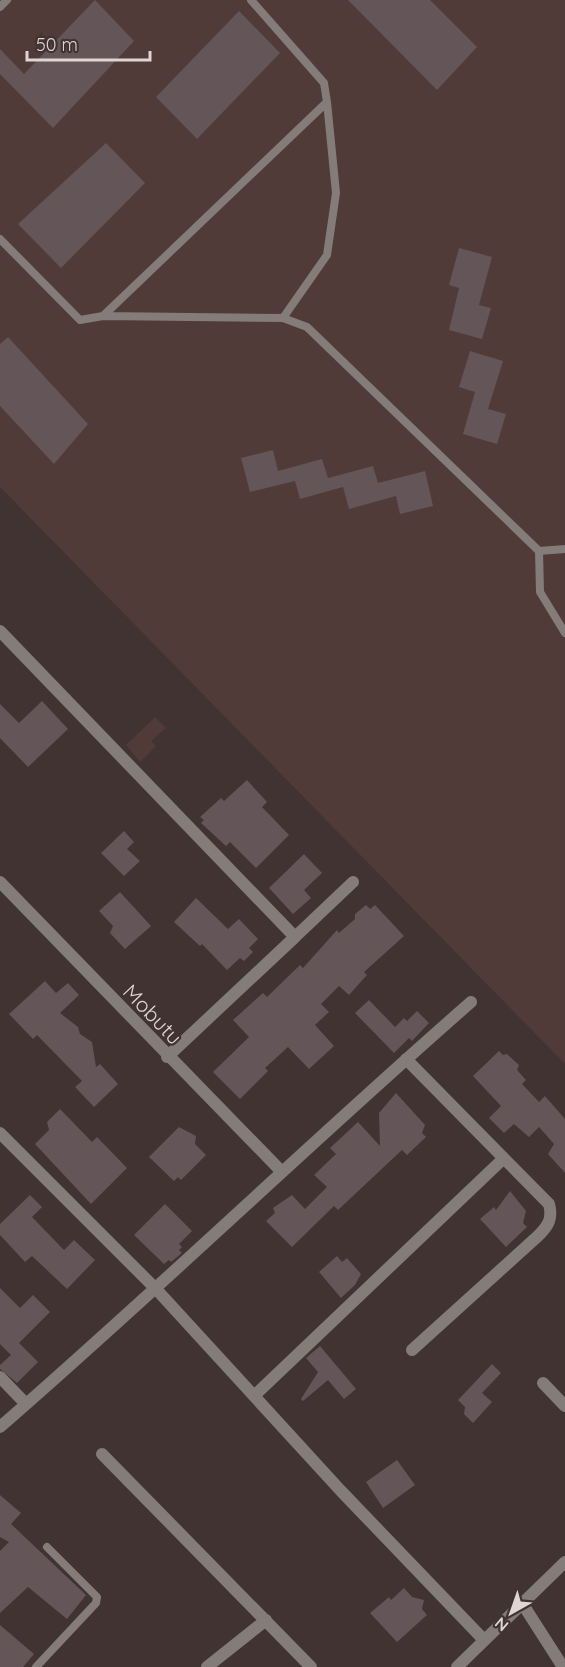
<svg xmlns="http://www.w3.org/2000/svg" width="565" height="1667" font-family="Quicksand,sans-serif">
<rect width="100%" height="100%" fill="#413332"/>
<path fill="#503b39" d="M 0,0 L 565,0 L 565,1064 L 0,487 Z
M 155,717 L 166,728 L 151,741 L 156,746 L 140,762 L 126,745 Z"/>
<path fill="#645558" d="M 95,0 L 134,41 L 53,128 L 0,74 L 0,49 L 24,74 Z
M 348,0 L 430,0 L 477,47 L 437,90 Z
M 239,11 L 280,53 L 197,139 L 156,97 Z
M 106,143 L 145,183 L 61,268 L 18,224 Z
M 459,248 L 492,257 L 479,305 L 491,308 L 482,339 L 449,330 L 459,288 L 449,285 Z
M 8,337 L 88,424 L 54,464 L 0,406 L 0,344 Z
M 470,351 L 503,361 L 488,409 L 506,414 L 497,444 L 463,434 L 475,392 L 459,387 Z
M 273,450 L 278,471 L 322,459 L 328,478 L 373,466 L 378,483 L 425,471 L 433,506 L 400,514 L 396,496 L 349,509 L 343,487 L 300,499 L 295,481 L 250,492 L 241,458 Z
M 42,701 L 68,729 L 28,767 L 0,738 L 0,704 L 19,723 Z
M 247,780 L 267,802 L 262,807 L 289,835 L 256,868 L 230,842 L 226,846 L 201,823 L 204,820 L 200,817 L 221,798 L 224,801 Z
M 124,831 L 134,842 L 127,849 L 140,861 L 124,876 L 101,853 Z
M 304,854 L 322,873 L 304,890 L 311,898 L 293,914 L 269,888 Z
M 120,892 L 151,926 L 125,949 L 110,933 L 113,926 L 99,911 Z
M 196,898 L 228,929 L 239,919 L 258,939 L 249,948 L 253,952 L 244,961 L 240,958 L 227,970 L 202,944 L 200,946 L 174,922 Z
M 366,905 L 370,909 L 375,905 L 404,936 L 364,972 L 367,975 L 349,995 L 339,986 L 321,1004 L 329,1012 L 315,1025 L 334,1046 L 309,1069 L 288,1047 L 265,1068 L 268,1071 L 240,1099 L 213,1072 L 249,1037 L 233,1020 L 263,993 L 267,997 L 300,965 L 303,968 L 337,930 L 339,933 L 355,919 L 355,914 Z
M 45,981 L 56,993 L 68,983 L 79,995 L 60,1013 L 78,1027 L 80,1034 L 92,1042 L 96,1067 L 100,1064 L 118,1084 L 94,1107 L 75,1087 L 82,1081 L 37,1035 L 33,1039 L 9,1014 Z
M 369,1000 L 395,1027 L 404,1018 L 407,1021 L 417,1011 L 429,1023 L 412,1041 L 409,1038 L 394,1053 L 355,1013 Z
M 499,1051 L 503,1055 L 507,1054 L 519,1065 L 517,1070 L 526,1080 L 522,1084 L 539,1102 L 545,1096 L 565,1119 L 565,1173 L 548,1154 L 554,1144 L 539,1127 L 529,1137 L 514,1124 L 504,1133 L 489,1118 L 501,1106 L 473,1076 Z
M 396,1093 L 425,1125 L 422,1133 L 426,1137 L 407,1155 L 402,1150 L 338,1210 L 334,1206 L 292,1247 L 266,1221 L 275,1213 L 273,1208 L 292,1195 L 305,1209 L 327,1187 L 314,1175 L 336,1154 L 330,1148 L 358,1122 L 380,1146 L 379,1113 Z
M 60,1109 L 92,1142 L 97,1137 L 127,1168 L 91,1204 L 35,1144 L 49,1130 L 47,1122 Z
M 179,1127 L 196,1136 L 195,1144 L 206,1155 L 181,1180 L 178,1177 L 174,1181 L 149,1157 Z
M 510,1191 L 526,1211 L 523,1223 L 527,1227 L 506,1247 L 480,1219 L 494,1207 L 496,1210 Z
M 30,1195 L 42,1207 L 32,1217 L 64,1250 L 74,1240 L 95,1260 L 67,1289 L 32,1256 L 25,1262 L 0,1235 L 0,1224 Z
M 165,1204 L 192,1231 L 179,1244 L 182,1247 L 179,1250 L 182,1253 L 171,1262 L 169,1260 L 164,1264 L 134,1235 Z
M 337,1256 L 342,1262 L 347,1258 L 361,1274 L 355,1285 L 341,1298 L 319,1272 Z
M 0,1288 L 20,1308 L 33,1295 L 50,1312 L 19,1343 L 38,1362 L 17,1383 L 0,1369 L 0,1365 L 11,1355 L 0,1344 Z
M 320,1346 L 356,1389 L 344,1399 L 328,1380 L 303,1401 L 301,1399 L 318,1372 L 306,1358 Z
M 492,1364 L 501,1373 L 482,1393 L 492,1402 L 473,1423 L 464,1414 L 465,1407 L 458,1400 Z
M 397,1460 L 415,1485 L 383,1508 L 366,1482 Z
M 0,1495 L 21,1513 L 11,1524 L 86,1595 L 67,1619 L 28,1587 L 0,1613 L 0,1551 L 9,1542 L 0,1537 Z
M 404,1588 L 412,1597 L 424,1600 L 422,1609 L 427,1615 L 397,1642 L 370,1613 L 389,1597 L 391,1600 Z
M 0,1625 L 34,1654 L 23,1667 L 0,1667 Z"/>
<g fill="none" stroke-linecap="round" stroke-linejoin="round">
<path stroke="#837c79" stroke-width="8" d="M 0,7 L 7,0
M 0,239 L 80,320 L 103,316 L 283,318 L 307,327 L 539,551 L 540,592 L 565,633
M 103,316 L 327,102 L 324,83 L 251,0
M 283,318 L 327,255 L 336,193 L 327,102
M 539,551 L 565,549
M 36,1667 L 96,1603 L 97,1597 L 47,1547"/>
<path stroke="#837c79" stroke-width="12" d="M 0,631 L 295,937 L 167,1057
M 0,882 L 281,1171
M 295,937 L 353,882
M 406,1059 L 549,1204 C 553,1219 548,1226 538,1236 L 412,1350
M 0,1133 L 156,1289 L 341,1491 L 484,1640
M 0,1377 L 26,1404
M 543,1383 L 565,1406
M 254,1396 L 503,1159
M 0,1427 C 160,1288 312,1141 471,1002
M 102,1454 L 311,1667
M 522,1603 L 563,1667
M 207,1667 L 266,1620
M 457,1667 L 565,1562"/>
</g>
<g text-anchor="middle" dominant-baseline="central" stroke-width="4.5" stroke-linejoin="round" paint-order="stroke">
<g font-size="21" fill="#ded5d4" stroke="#413332">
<text transform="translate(153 1014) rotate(46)">Mobutu</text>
</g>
</g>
<g transform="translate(511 1613) rotate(220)" stroke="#413332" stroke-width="4.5" paint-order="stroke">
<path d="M0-4.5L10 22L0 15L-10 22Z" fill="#ded5d4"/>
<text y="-9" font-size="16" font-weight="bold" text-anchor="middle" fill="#ded5d4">N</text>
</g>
<path d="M27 51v9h123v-9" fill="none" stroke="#ded5d4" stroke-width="3"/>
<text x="36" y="51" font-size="18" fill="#ded5d4" stroke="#413332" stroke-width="4.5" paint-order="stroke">50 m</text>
</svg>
